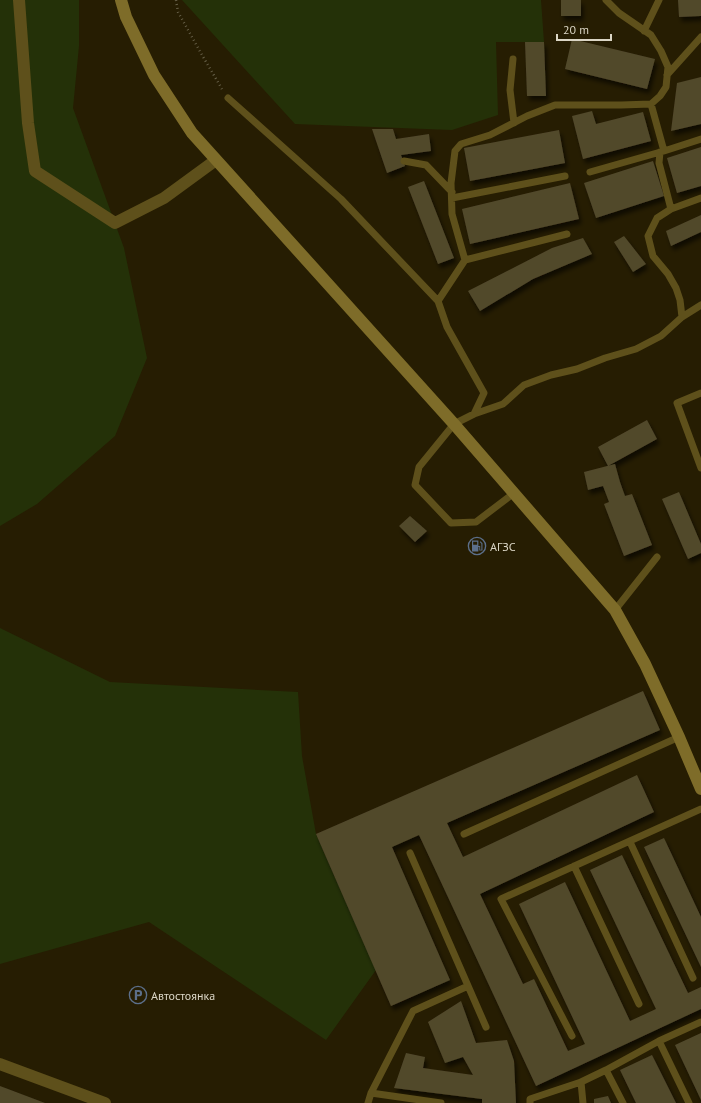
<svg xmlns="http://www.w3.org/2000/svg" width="701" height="1103" font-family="'PT Sans',sans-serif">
<defs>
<filter id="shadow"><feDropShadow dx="2.5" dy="4.5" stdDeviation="2" flood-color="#0009"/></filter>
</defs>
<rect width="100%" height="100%" fill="#261d02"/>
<path fill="#243108" d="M 0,0 L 79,0 L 79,46 L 73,108 L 124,248 L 147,358 L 115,436 L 37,504 L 0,526 Z
M 182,0 L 541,0 L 544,42 L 496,42 L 498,115 L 452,130 L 295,124 Z
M 0,628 L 110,682 L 298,692 L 302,756 L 316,834 L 376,970 L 326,1040 L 149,922 L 0,964 Z"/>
<path fill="#51482c" filter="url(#shadow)" d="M 561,0 L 581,0 L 581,16 L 561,16 Z
M 678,0 L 701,0 L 701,16 L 679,17 Z
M 572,39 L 655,59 L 647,89 L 565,69 Z
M 525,42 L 544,42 L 546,96 L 527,96 Z
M 701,77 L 701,124 L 671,131 L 677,83 Z
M 592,111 L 596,124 L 643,112 L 651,141 L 583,159 L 572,116 Z
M 372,129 L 393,129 L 396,139 L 429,134 L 431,151 L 401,155 L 405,166 L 387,173 Z
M 559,130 L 565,163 L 470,181 L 464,148 Z
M 701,147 L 701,186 L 677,193 L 667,158 Z
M 653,161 L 664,196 L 596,218 L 584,183 Z
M 424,181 L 454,258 L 438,264 L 408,187 Z
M 570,183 L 579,219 L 470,244 L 462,209 Z
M 701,215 L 701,232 L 671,246 L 666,231 Z
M 624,236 L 646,264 L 633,272 L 614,242 Z
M 583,238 L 592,254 L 533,279 L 480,311 L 468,291 L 552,248 Z
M 647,420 L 657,439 L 608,466 L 598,447 Z
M 615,464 L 620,482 L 625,496 L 632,494 L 652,545 L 624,556 L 604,504 L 609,502 L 603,486 L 588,490 L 584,472 Z
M 679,492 L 701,544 L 701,553 L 688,559 L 662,499 Z
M 410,516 L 427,531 L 415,542 L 399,526 Z
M 643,691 L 660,730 L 447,823 L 463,857 L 637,775 L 654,812 L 480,894 L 523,984 L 534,979 L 568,1051 L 585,1044 L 519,904 L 565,882 L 630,1021 L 656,1009 L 590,870 L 622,855 L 688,993 L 701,987 L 701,1009 L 536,1086 L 419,835 L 392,847 L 450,980 L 391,1006 L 316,834 Z
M 664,838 L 701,917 L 701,967 L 644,847 Z
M 461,1001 L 476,1043 L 507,1040 L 514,1061 L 516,1103 L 482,1103 L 482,1099 L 394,1088 L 406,1053 L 425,1057 L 423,1068 L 473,1075 L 463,1057 L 445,1063 L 428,1022 Z
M 701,1033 L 701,1100 L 675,1045 Z
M 652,1055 L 676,1103 L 636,1103 L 620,1070 Z
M 0,1086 L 45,1103 L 0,1103 Z
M 608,1096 L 611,1103 L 594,1103 L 594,1099 Z"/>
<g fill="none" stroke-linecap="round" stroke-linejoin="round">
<path stroke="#676049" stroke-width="2.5" stroke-dasharray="1 3" stroke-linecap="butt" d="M 176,0 L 178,12 L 202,55 L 222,89"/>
<path stroke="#5e501b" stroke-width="7" d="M 644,31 L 659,0
M 513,59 L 510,90 L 514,123
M 667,75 L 701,37
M 228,98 L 341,199 L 438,301
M 651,104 L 664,151 L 701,139
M 660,152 L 659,163 L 671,209 L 701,198
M 404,161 L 426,165 L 452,192
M 590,172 L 664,151
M 452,198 L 565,176
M 671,209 L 657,218 L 648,236 L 653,256 L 668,274 L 676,288 L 680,300 L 682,317
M 465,260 L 452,214 L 451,183 L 455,151 L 461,144 L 490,135 L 527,116 L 555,105 L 621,105 L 651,104 L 660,96 L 666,87 L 668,67 L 661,51 L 651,35 L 619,13 L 606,0
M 701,393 L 677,403 L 701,468
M 474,414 L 484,393 L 447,327 L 438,301 L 465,260 L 567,234
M 514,493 L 476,522 L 451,523 L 415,485 L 419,467 L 454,424 L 474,414 L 503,404 L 524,385 L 551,375 L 577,369 L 605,358 L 636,349 L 661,336 L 682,317 L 701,305
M 615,610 L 657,557
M 464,834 L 679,737
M 630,842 L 693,978
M 410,853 L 486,1027
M 574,866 L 639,1004
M 572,1036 L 501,899 L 701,809
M 659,1041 L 689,1103
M 606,1070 L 623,1103
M 371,1093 L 441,1103
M 368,1103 L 371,1093 L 413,1011 L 468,986
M 530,1103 L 530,1099 L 581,1082
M 583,1103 L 581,1082 L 606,1070 L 659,1041 L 701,1022"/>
<path stroke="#5e501b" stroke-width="12" d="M 19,0 L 28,123 L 35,171 L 115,223 L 164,198 L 216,160
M 0,1064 L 105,1103"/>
<path stroke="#7e6c29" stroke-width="12" d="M 121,0 L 126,17 L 154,75 L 192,133 L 454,424 L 615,610 L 645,664 L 679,737 L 701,789"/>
</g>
<defs>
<symbol id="fuel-ring" viewBox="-11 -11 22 22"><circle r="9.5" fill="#261d02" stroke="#5c6f8a" stroke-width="1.5"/><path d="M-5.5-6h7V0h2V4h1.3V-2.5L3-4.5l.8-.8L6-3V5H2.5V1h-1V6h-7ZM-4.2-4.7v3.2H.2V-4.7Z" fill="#5c6f8a"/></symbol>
<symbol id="parking-ring" viewBox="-11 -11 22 22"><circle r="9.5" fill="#261d02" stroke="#5c6f8a" stroke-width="1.5"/><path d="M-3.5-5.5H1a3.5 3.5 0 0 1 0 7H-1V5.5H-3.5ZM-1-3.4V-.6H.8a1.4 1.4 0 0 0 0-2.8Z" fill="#5c6f8a"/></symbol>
</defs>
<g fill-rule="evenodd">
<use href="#fuel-ring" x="467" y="536" width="20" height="20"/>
<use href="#parking-ring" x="128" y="985" width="20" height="20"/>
</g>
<g text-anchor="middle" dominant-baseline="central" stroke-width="3" stroke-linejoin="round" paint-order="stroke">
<g font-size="12" fill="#dbd6c6" stroke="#261d02" text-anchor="start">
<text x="490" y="546">АГЗС</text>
<text x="151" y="995">Автостоянка</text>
</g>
</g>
<path d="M557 34v6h54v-6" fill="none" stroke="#dbd6c6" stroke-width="2"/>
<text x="563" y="34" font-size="12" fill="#dbd6c6" stroke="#261d02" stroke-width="3" paint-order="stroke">20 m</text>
</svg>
